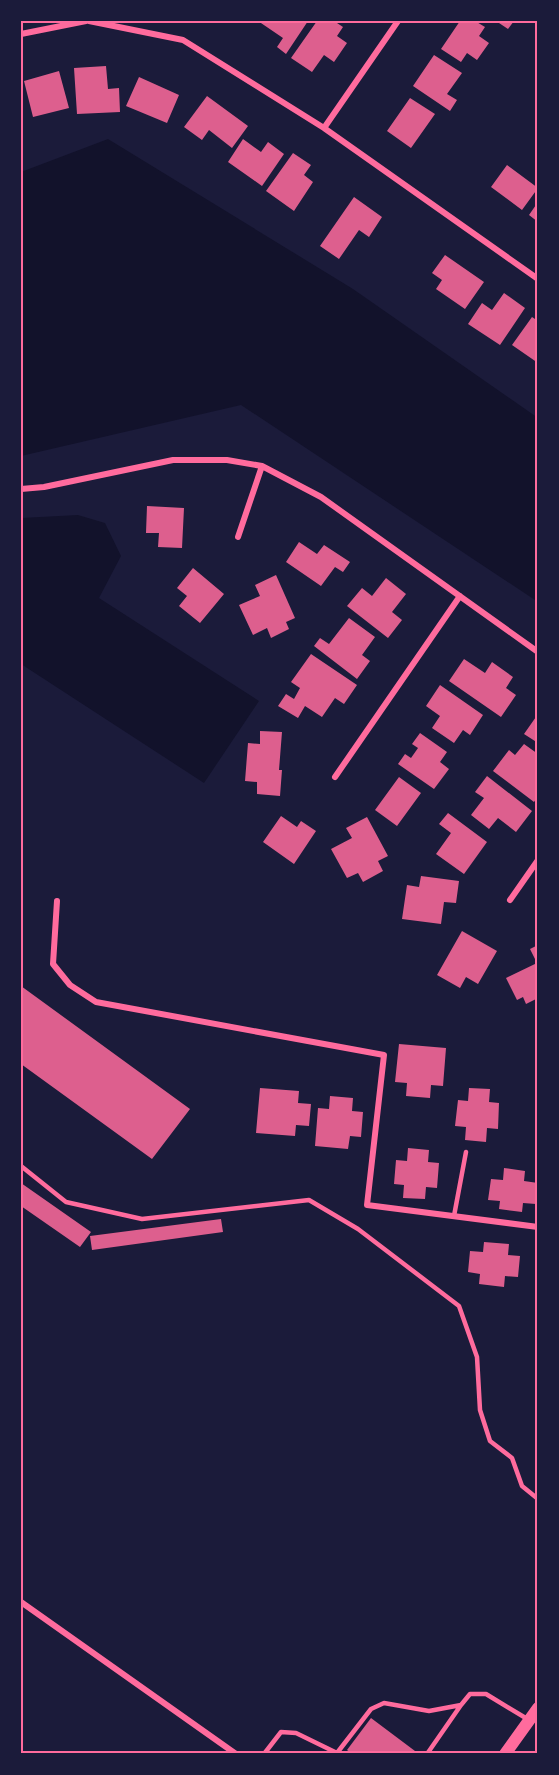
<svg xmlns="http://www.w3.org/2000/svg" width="559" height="1775" font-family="Figtree,sans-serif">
<rect width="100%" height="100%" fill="#1b1b3a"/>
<path fill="#12122b" d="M 108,139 L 353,289 L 538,418 L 538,602 L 241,405 L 21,456 L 21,172 Z
M 78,515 L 105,523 L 121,556 L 99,598 L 259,701 L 204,783 L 21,664 L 21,518 Z"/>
<path fill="#dd5f8e" d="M 258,21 L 308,21 L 286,54 L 277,47 L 283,38 Z
M 317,21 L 334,21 L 343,27 L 337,36 L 347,43 L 334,62 L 324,55 L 312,72 L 291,58 Z
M 460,21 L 475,21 L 485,27 L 479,36 L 489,43 L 477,60 L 467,53 L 461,62 L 441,49 Z
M 496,21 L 514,21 L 508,29 Z
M 434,55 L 462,73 L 447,94 L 457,100 L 450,111 L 413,86 Z
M 106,66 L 108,89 L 119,88 L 120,112 L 77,114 L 74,68 Z
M 59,71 L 69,108 L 33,117 L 24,81 Z
M 139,77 L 179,95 L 167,123 L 126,106 Z
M 207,96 L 248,126 L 232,148 L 209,130 L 202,140 L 184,127 Z
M 410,98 L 435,114 L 411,148 L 387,131 Z
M 243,139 L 261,152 L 268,142 L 284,154 L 262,186 L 228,162 Z
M 293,153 L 311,165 L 304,175 L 313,182 L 294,211 L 266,191 Z
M 507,165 L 538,188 L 522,210 L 491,187 Z
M 354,197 L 382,217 L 369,237 L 359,230 L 339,259 L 320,246 Z
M 538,202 L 538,222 L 529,215 Z
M 445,255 L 484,282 L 465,309 L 436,289 L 442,280 L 432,273 Z
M 504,293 L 525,308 L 500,345 L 468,324 L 482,303 L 492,310 Z
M 532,317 L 538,321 L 538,363 L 512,345 Z
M 147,506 L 184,508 L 182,548 L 158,547 L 159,533 L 146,533 Z
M 299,542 L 317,554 L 324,545 L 350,562 L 343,572 L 335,567 L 321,586 L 286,562 Z
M 193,568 L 224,594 L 200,623 L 179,606 L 187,596 L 177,588 Z
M 276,575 L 295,618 L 286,622 L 289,629 L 271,638 L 267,628 L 253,635 L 239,605 L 260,596 L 255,585 Z
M 386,578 L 406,594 L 392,612 L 402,620 L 388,638 L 347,606 L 362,588 L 372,596 Z
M 349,618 L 375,637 L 362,655 L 370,661 L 357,679 L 314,646 L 320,638 L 329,644 Z
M 311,654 L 357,685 L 344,704 L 335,698 L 322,717 L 305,706 L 298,718 L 278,706 L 286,694 L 294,699 L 300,688 L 291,682 Z
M 464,659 L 485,673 L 492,662 L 513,677 L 506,688 L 516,695 L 501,717 L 449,681 Z
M 440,685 L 483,715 L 470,735 L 463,730 L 454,743 L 432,728 L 440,716 L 426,706 Z
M 538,714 L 538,743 L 524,734 Z
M 260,731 L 282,732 L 279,770 L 282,770 L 280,796 L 257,794 L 257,782 L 245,781 L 248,743 L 260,744 Z
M 420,733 L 447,752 L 440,762 L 449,769 L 434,789 L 398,764 L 405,754 L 411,758 L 418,748 L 412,744 Z
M 524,744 L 538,754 L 538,796 L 534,802 L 493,771 L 509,750 L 515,755 Z
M 487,776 L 532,811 L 516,832 L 498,818 L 489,829 L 471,815 L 484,798 L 475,792 Z
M 399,777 L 421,793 L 397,826 L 375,810 Z
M 448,813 L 487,842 L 464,874 L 436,854 L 451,833 L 439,824 Z
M 281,816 L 297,827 L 301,821 L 316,831 L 294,864 L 263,842 Z
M 367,817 L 388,856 L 378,861 L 383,871 L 363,882 L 358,873 L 347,878 L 331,849 L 352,838 L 346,828 Z
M 421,876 L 459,881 L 456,903 L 444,902 L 441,924 L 402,919 L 407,885 L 419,887 Z
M 462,931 L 497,951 L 478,984 L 466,977 L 460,988 L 437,975 Z
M 538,945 L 538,998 L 526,1004 L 523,997 L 517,1000 L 506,978 L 537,963 L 530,949 Z
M 21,986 L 190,1109 L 152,1159 L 21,1064 Z
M 399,1044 L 446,1048 L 443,1086 L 431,1085 L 430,1098 L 406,1096 L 407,1083 L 395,1082 Z
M 260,1088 L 299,1091 L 298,1103 L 311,1104 L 309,1126 L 296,1125 L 295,1136 L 256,1133 Z
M 469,1088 L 490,1089 L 489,1102 L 499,1103 L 498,1129 L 487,1128 L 486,1142 L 465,1140 L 466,1127 L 455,1126 L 458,1100 L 468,1101 Z
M 330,1096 L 353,1098 L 352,1111 L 363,1112 L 361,1137 L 350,1136 L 348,1149 L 315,1146 L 318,1108 L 329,1109 Z
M 408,1148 L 429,1150 L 428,1162 L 439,1163 L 437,1188 L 426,1187 L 425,1199 L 403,1198 L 404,1185 L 394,1184 L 396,1160 L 407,1161 Z
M 504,1168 L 525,1171 L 524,1181 L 538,1183 L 536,1204 L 523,1203 L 522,1212 L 499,1209 L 500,1201 L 488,1200 L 491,1179 L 503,1180 Z
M 21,1183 L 91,1232 L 80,1247 L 21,1206 Z
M 221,1219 L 223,1232 L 92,1250 L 90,1236 Z
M 484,1242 L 509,1244 L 508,1255 L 520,1256 L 518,1277 L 505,1276 L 504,1287 L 479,1284 L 480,1274 L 468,1272 L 470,1251 L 483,1252 Z
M 371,1718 L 419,1754 L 352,1754 L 347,1750 Z"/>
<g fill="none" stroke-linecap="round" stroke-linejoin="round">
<path stroke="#ff6b9d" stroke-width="4.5" d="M 21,1166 L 66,1202 L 142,1219 L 309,1200 L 358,1229 L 459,1306 L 477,1357 L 480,1410 L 490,1441 L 512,1458 L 522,1486 L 538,1499
M 454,1216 L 466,1152
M 264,1754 L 281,1732 L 296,1733 L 337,1753 L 371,1709 L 384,1703 L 429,1711 L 461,1705 L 470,1694 L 486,1694 L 529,1720
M 427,1754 L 461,1705"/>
<path stroke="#ff6b9d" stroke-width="6" d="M 89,21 L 183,40 L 324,128 L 538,279
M 21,34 L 86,21
M 324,128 L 398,21
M 21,489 L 44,487 L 173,460 L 227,460 L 262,466 L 321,497 L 538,652
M 238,537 L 262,466
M 335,777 L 460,596
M 510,900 L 538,860
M 57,901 L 53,964 L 70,985 L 96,1002 L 384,1055 L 367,1205 L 538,1227
M 21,1602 L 236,1754"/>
<path stroke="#ff6b9d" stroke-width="12" d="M 505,1754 L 538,1708"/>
</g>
<rect width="559" height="1775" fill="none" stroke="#1b1b3a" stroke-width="45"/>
<rect x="22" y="22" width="514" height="1730" fill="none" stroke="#ff6b9d" stroke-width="2"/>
</svg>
